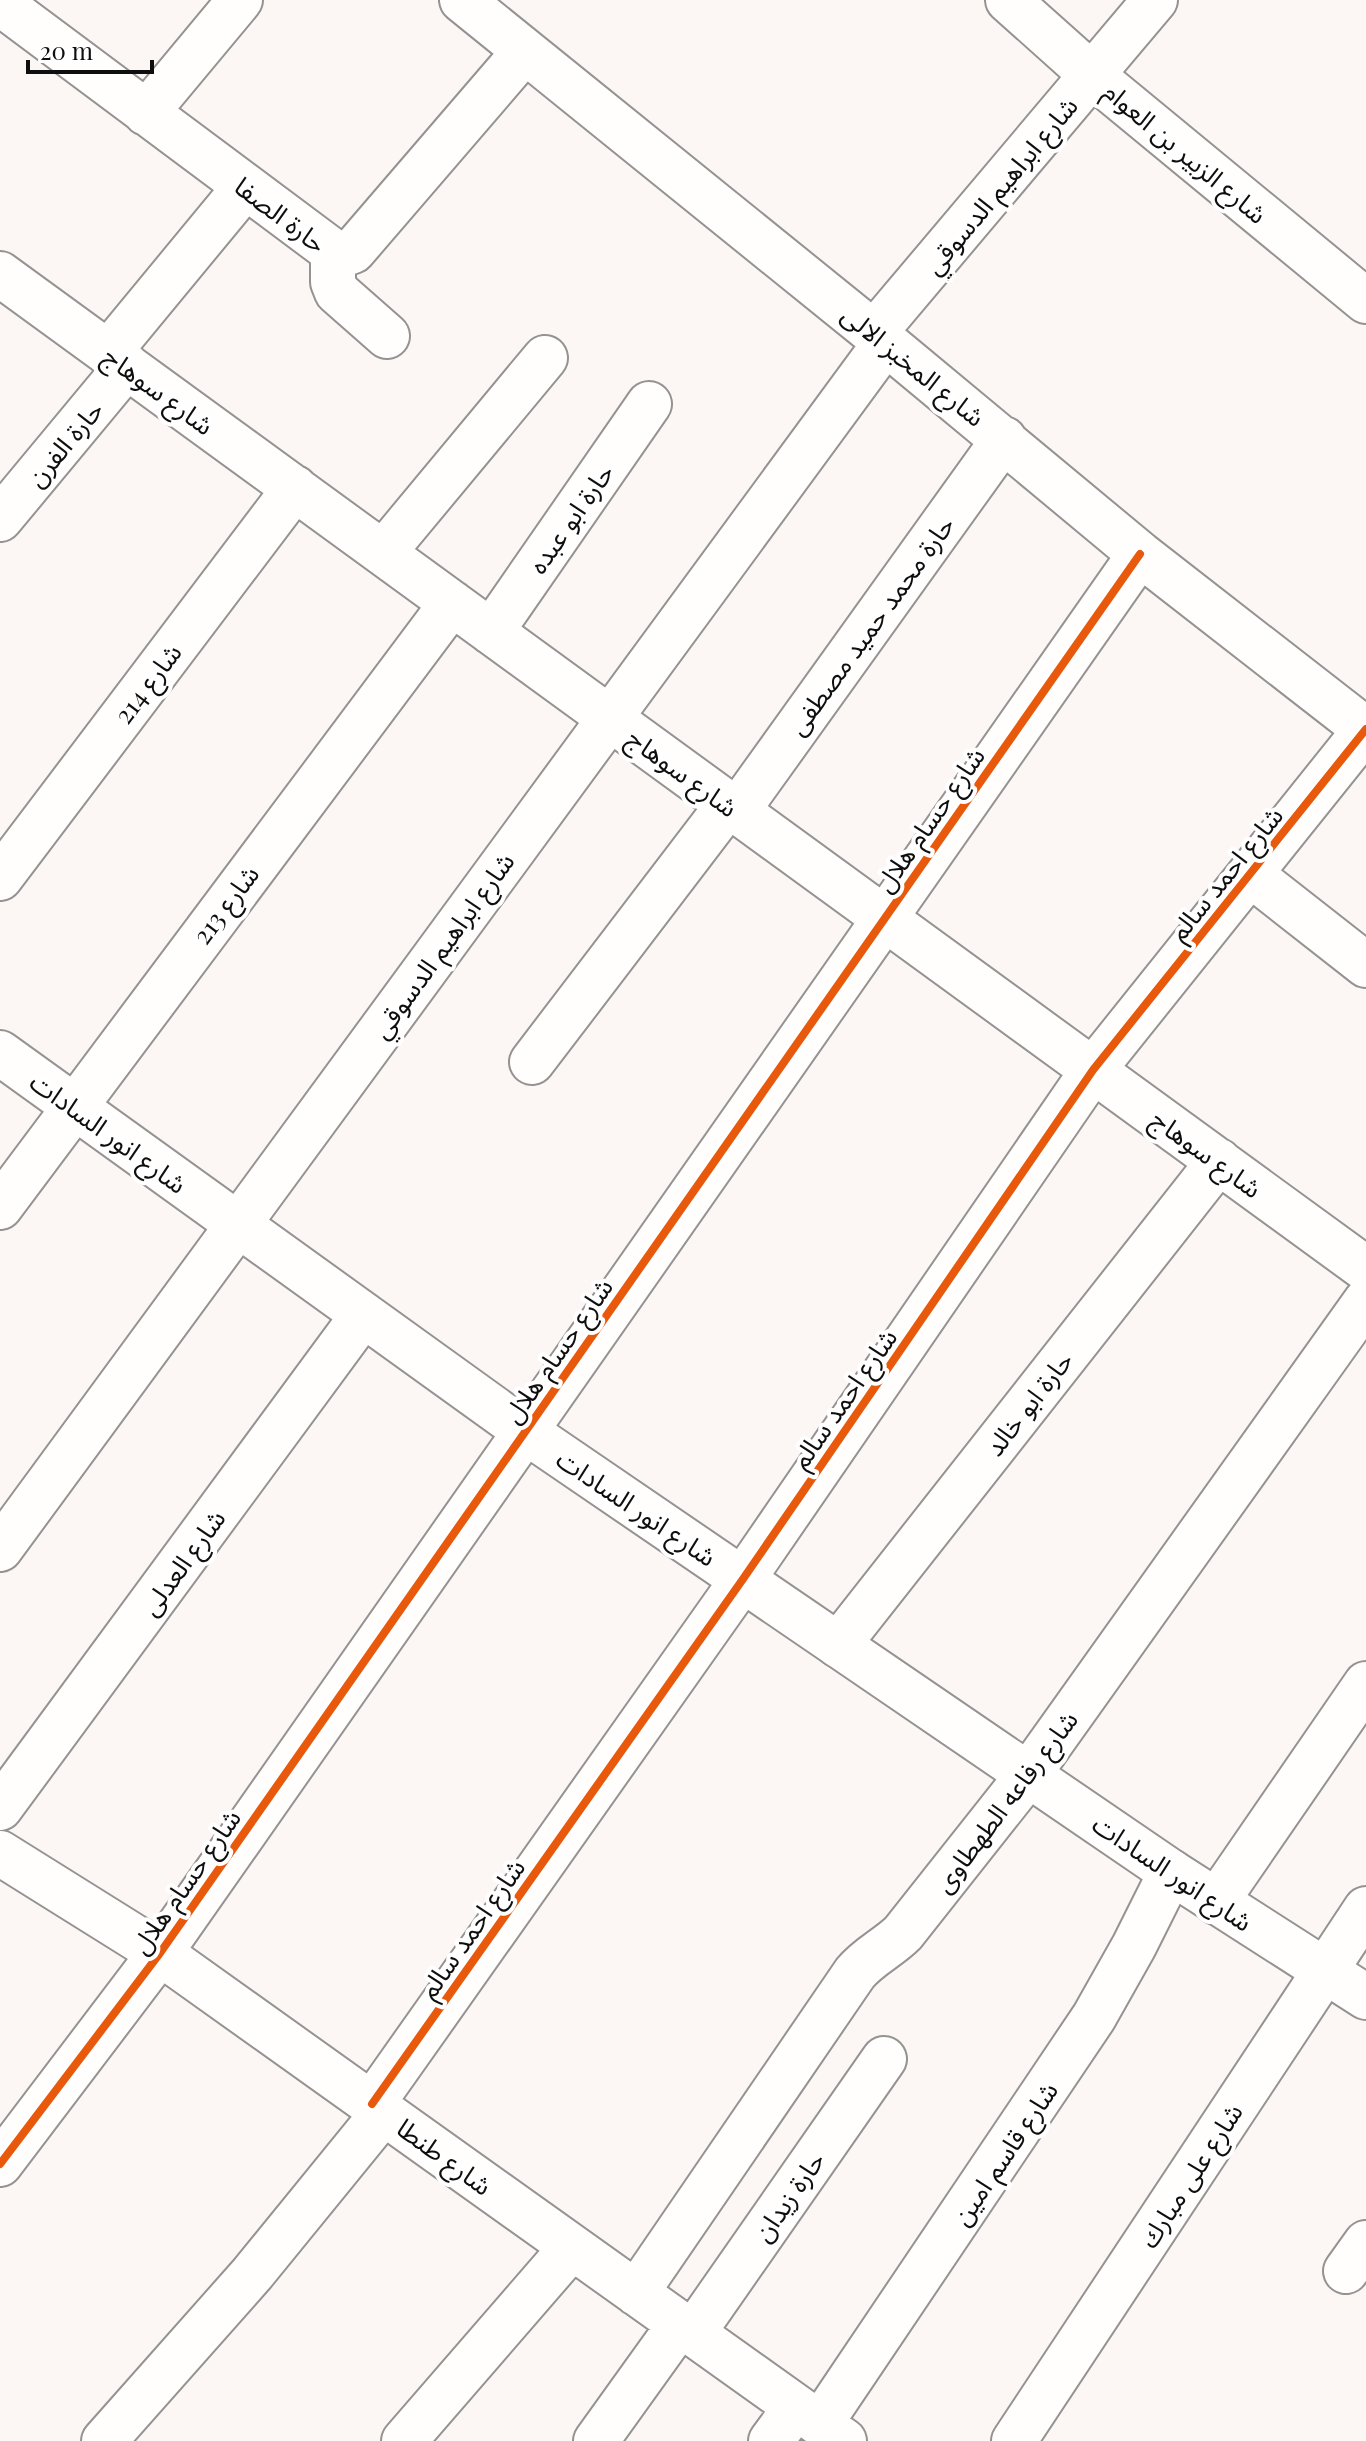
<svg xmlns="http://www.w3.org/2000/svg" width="1366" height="2441" font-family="'Playfair Display','Noto Sans Arabic',serif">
<rect width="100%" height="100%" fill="#fcf7f4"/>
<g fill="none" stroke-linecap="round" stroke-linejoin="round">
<defs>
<path id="minor" d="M 462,0 L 874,333 L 1140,554 L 1366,730
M 1008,0 L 1093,76 L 1366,301
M 0,3 L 339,256 L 353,251 L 525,51
M 146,113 L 240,0
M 333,253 L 333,282 L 337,292 L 387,336
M 0,274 L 1366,1269
M 874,333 L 1155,0
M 108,353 L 245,187
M 0,519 L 127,366
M 383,553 L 545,358
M 491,632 L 649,404
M 737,811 L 1004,439
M 1250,874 L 1366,965
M 0,878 L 295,488
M 532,1062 L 728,805
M 0,1207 L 452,603
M 0,1549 L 886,342
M 838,1645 L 1219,1161
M 0,1808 L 363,1315
M 0,1853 L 160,1953 L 844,2441
M 1216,1902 L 1366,1684
M 372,2104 L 743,1579 L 1093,1070 L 1366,729
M 0,2164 L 160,1953 L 1140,554
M 1346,2271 L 1366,2243
M 636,2293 L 855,1973 C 869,1956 888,1948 903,1933 L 1028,1775 L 1366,1301
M 693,2333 L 884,2059
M 820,2424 L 1094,2017 L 1134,1946 L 1171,1872
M 104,2441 L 252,2274 L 384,2112
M 404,2441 L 572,2247
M 596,2441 L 680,2324
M 771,2441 L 796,2407
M 1014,2441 L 1366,1909"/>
<path id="tertiary" d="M 0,1053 L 525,1431 L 1171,1872 L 1366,1997"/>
</defs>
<use href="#minor" stroke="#959392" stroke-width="48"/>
<use href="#tertiary" stroke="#959392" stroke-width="48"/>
<use href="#minor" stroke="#fffefd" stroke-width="44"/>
<use href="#tertiary" stroke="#fffefd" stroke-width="44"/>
<defs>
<path id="cycleway" d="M 372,2104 L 743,1579 L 1093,1070 L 1366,729
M 0,2164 L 160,1953 L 1140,554"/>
</defs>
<use href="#cycleway" stroke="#fff" stroke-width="13"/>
<use href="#cycleway" stroke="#e8590c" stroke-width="8"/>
</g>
<g text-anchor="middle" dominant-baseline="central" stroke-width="8" stroke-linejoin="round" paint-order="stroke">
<g font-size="26" fill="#0e0e0e" stroke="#fff">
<text transform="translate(1186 152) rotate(40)">شارع الزبير بن العوام</text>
<text transform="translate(1000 185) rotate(-50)">شارع ابراهيم الدسوقي</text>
<text transform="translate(281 214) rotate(37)">حارة الصفا</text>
<text transform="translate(914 365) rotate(39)">شارع المخبز الالى</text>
<text transform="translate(159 390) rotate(36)">شارع سوهاج</text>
<text transform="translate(64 443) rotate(-50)">حارة الفرن</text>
<text transform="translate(570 518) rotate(-55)">حارة ابو عبده</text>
<text transform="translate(870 625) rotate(-54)">حارة محمد حميد مصطفى</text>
<text transform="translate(147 683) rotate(-53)">شارع 214</text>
<text transform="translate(683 772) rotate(36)">شارع سوهاج</text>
<text transform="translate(929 819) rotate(-55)">شارع حسام هلال</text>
<text transform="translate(1225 873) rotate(-51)">شارع احمد سالم</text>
<text transform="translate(225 904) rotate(-53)">شارع 213</text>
<text transform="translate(442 945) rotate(-54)">شارع ابراهيم الدسوقي</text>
<text transform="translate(109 1132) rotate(36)">شارع انور السادات</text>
<text transform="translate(1207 1153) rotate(36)">شارع سوهاج</text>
<text transform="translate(557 1350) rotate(-55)">شارع حسام هلال</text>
<text transform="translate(843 1398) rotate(-55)">شارع احمد سالم</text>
<text transform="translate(1028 1403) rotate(-52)">حارة ابو خالد</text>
<text transform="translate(637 1507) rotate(34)">شارع انور السادات</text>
<text transform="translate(182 1562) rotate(-54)">شارع العدلى</text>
<text transform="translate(1005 1801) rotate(-53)">شارع رفاعه الطهطاوى</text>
<text transform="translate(1173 1872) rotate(34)">شارع انور السادات</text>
<text transform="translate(185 1881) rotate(-55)">شارع حسام هلال</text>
<text transform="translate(471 1928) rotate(-55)">شارع احمد سالم</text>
<text transform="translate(1004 2153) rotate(-56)">شارع قاسم امين</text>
<text transform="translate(445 2156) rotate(36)">شارع طنطا</text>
<text transform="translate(1190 2175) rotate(-57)">شارع على مبارك</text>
<text transform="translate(788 2196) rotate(-55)">حارة زيدان</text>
</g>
</g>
<path d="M28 60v12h124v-12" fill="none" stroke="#0e0e0e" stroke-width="4"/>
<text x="40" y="60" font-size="24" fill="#0e0e0e" stroke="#ffffff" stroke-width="6" paint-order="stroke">20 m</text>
</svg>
